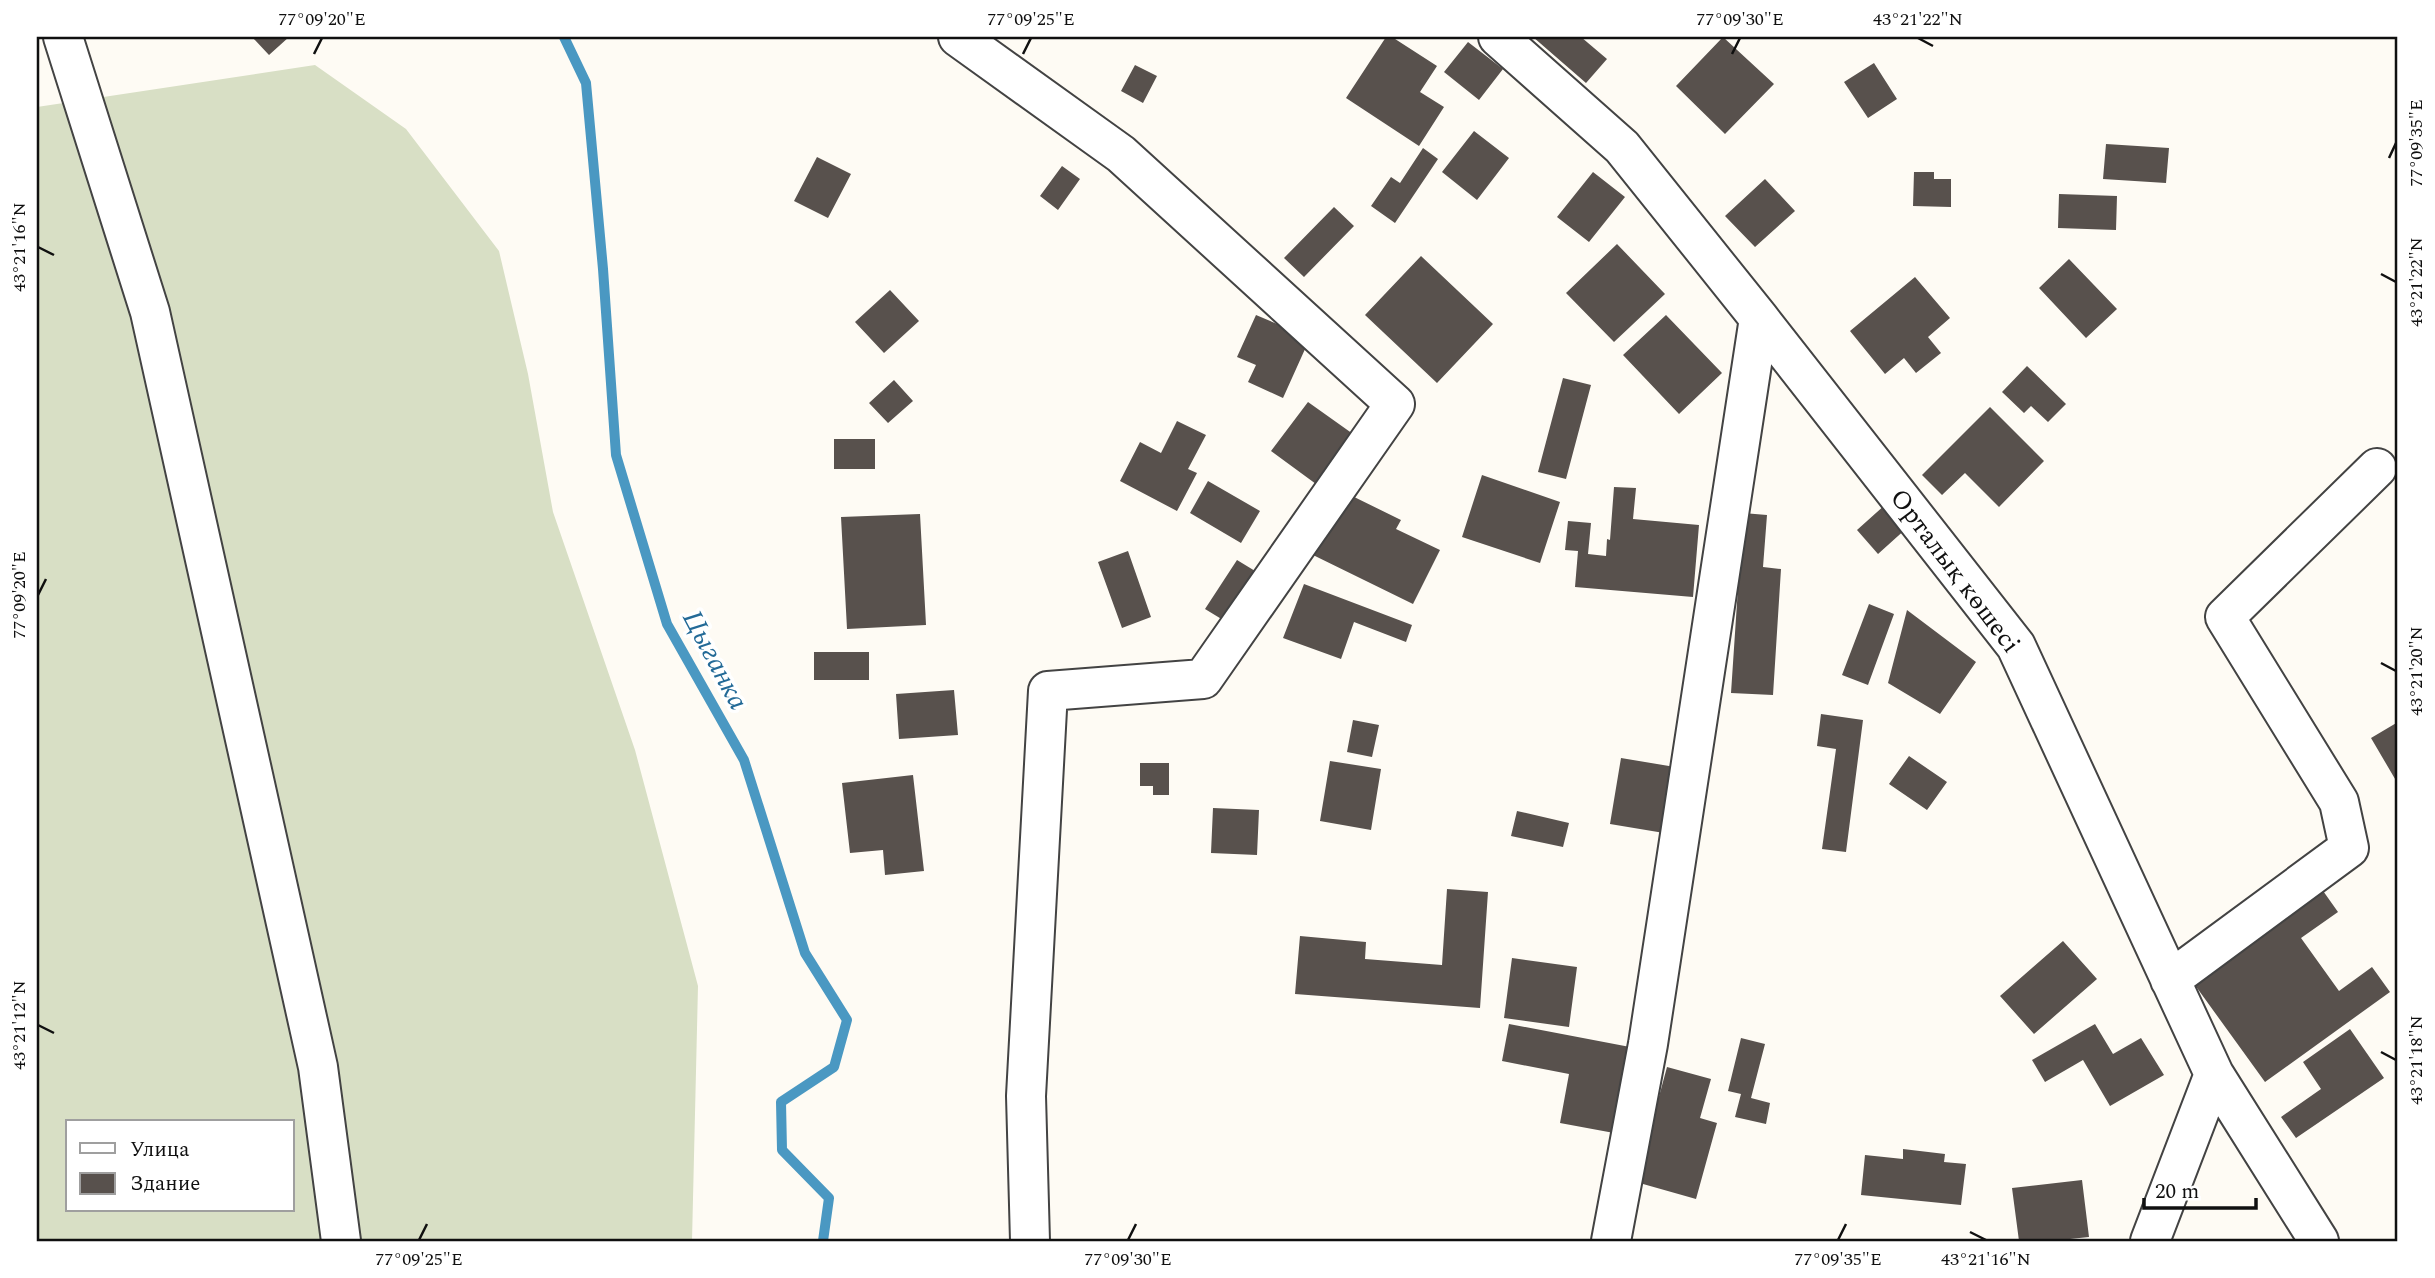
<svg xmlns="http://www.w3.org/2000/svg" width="2435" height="1278" font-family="Spectral,serif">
<rect width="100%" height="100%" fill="#fefbf4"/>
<path fill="#d8dfc5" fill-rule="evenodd" d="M 315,65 L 406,129 L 499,251 L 528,374 L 553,512 L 635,750 L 698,986 L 692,1241 L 37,1241 L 37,107 ZM 68,1122 L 292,1122 L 292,1210 L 68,1210 Z"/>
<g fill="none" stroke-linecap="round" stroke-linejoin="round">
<path stroke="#4a98c2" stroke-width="10" d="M 564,37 L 586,83 L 603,269 L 616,455 L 667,624 L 744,760 L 805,953 L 847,1020 L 834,1067 L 781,1102 L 782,1150 L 829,1198 L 823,1241"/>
</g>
<path fill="#58514d" d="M 252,37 L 289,37 L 269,55 Z
M 1386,37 L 1392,37 L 1437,66 L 1420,92 L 1444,107 L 1419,146 L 1346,98 Z
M 1533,37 L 1581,37 L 1607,59 L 1586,83 Z
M 1723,37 L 1774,84 L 1725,134 L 1676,86 Z
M 1468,42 L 1503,69 L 1479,100 L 1444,72 Z
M 1874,63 L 1897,99 L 1868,118 L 1844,82 Z
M 1135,65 L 1157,76 L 1143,103 L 1121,91 Z
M 1474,131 L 1509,158 L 1477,200 L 1442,172 Z
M 2106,144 L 2169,148 L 2166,183 L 2103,179 Z
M 1423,148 L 1438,159 L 1395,223 L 1371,206 L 1391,177 L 1400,183 Z
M 817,157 L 851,174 L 828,218 L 794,201 Z
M 1062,166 L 1080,179 L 1058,210 L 1040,196 Z
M 1593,172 L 1625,197 L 1589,242 L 1557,217 Z
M 1914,172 L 1934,172 L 1934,179 L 1951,179 L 1951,207 L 1913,206 Z
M 1765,179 L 1795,211 L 1755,247 L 1725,216 Z
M 2059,194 L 2117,196 L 2116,230 L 2058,228 Z
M 1334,207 L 1354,226 L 1304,277 L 1284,258 Z
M 1617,244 L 1665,294 L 1614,342 L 1566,293 Z
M 1421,256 L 1493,324 L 1437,383 L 1365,315 Z
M 2069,259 L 2117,309 L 2086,338 L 2039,288 Z
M 1915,277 L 1950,318 L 1928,337 L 1941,353 L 1916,373 L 1904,358 L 1885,374 L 1850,331 Z
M 890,290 L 919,321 L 884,353 L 855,322 Z
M 1256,315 L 1310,338 L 1283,398 L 1248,382 L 1256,365 L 1237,357 Z
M 1666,315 L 1722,373 L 1679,414 L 1623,355 Z
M 2027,366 L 2066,404 L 2048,422 L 2031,406 L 2024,413 L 2002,392 Z
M 1563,378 L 1591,385 L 1566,479 L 1538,472 Z
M 894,380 L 913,401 L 888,423 L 869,403 Z
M 1308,402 L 1353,434 L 1316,484 L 1271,451 Z
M 1990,407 L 2044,461 L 1999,507 L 1965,473 L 1942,495 L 1922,475 Z
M 1177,421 L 1206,435 L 1188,469 L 1197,473 L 1177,511 L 1120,481 L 1140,442 L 1161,453 Z
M 834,439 L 875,439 L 875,469 L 834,469 Z
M 1482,475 L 1560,502 L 1540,563 L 1462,537 Z
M 1208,481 L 1260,511 L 1241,543 L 1190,513 Z
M 1614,487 L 1636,488 L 1633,519 L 1699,525 L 1693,597 L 1575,587 L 1578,551 L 1565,550 L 1568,521 L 1591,523 L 1588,554 L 1606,556 L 1607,539 L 1610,540 Z
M 1344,492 L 1401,520 L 1396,529 L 1440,550 L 1413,604 L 1313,555 Z
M 1886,504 L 1908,527 L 1878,554 L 1857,530 Z
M 1743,513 L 1767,515 L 1763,567 L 1781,569 L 1773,695 L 1731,693 Z
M 920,514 L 926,625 L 847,629 L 841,517 Z
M 1128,551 L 1151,617 L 1122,628 L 1098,562 Z
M 1237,560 L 1260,574 L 1228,623 L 1205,609 Z
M 1304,584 L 1412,625 L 1406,642 L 1354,622 L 1341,659 L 1283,638 Z
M 1869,604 L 1894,614 L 1868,685 L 1842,675 Z
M 1907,610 L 1976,662 L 1940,714 L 1888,683 Z
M 814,652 L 869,652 L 869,680 L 814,680 Z
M 954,690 L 958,735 L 899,739 L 896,694 Z
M 1821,714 L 1863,720 L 1846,852 L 1822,849 L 1836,749 L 1817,746 Z
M 1353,720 L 1379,725 L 1372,757 L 1347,752 Z
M 2398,722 L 2398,784 L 2371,738 Z
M 1909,756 L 1947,782 L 1927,810 L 1889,784 Z
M 1621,758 L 1675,767 L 1664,833 L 1610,824 Z
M 1330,761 L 1381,769 L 1371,830 L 1320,821 Z
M 1140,763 L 1169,763 L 1169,795 L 1153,795 L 1153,786 L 1140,786 Z
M 913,775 L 924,871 L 885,875 L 883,850 L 850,853 L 842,783 Z
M 1213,808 L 1259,810 L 1257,855 L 1211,853 Z
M 1517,811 L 1569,823 L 1563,847 L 1511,836 Z
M 2321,888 L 2338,912 L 2301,938 L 2339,991 L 2372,967 L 2390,992 L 2265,1082 L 2192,981 Z
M 1447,889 L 1488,892 L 1480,1008 L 1295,994 L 1300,936 L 1366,942 L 1365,959 L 1442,965 Z
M 2063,941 L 2097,979 L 2034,1034 L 2000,996 Z
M 1512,958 L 1577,967 L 1569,1027 L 1504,1018 Z
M 1509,1024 L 1630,1047 L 1614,1133 L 1560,1123 L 1569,1074 L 1502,1061 Z
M 2095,1024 L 2113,1054 L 2141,1038 L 2164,1075 L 2110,1106 L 2083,1060 L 2045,1082 L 2032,1060 Z
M 2350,1029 L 2384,1078 L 2296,1138 L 2281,1117 L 2321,1089 L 2303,1062 Z
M 1741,1038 L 1765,1044 L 1751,1098 L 1770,1103 L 1766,1124 L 1735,1117 L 1741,1094 L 1728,1091 Z
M 1667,1067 L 1711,1079 L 1700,1118 L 1717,1123 L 1696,1199 L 1636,1182 Z
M 1903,1149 L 1945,1154 L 1944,1162 L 1966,1164 L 1961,1205 L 1861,1195 L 1865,1155 L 1903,1159 Z
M 2082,1180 L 2089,1237 L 2051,1241 L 2019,1241 L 2012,1188 Z"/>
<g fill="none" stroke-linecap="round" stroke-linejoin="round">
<defs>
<path id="minor" d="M 63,37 L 150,312 L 318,1067 L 341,1241
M 958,37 L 1121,154 L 1395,404 L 1203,679 L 1048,691 L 1026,1096 L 1030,1241
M 1498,37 L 1622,147 L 1759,318 L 2016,646 L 2214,1074 L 2319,1241
M 2170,980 L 2349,848 L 2339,802 L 2225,617 L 2377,468
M 1611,1241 L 1648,1044 L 1759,318
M 2150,1241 L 2214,1074"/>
</defs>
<use href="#minor" stroke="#434343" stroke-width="42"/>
<use href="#minor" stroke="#fff" stroke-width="38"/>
</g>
<path fill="none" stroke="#101010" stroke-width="2.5" d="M 1918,38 L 1933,46M 314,54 L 322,38M 1023,54 L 1031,38M 1732,54 L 1740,38M 2389,158 L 2396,143M 38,247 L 54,255M 2381,274 L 2396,282M 38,595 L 46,579M 2381,663 L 2396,671M 38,1025 L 54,1033M 2381,1052 L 2396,1060M 1970,1232 L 1986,1240M 419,1240 L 427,1224M 1128,1240 L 1136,1224M 1838,1240 L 1846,1224"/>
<g text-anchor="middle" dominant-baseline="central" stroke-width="7" stroke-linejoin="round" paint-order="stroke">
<g font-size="26" fill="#101010" stroke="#fff">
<text transform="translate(1955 571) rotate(53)">Орталық көшесі</text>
</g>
<g font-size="28" font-style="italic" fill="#236a97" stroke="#fff">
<text transform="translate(715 660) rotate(62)">Цыганка</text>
</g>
</g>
<rect width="2435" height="1278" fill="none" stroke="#ffffff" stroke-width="77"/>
<rect x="66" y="1120" width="228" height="91" fill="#ffffff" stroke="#9f9f9f" stroke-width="2"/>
<rect x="80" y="1143" width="35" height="10" fill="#ffffff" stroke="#9f9f9f" stroke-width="2"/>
<text x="130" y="1156" font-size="21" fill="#101010">Улица</text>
<rect x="80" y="1173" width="35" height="21" fill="#58514d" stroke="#9f9f9f" stroke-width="2"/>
<text x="130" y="1190" font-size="21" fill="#101010">Здание</text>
<path d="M2144 1198v10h112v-10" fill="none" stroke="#101010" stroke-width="3.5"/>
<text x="2155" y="1198" font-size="21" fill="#101010" stroke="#ffffff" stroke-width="5" paint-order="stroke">20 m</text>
<rect x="38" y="38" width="2358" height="1202" fill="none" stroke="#101010" stroke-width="2.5"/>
<g font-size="18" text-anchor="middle" fill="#101010">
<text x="322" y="25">77°09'20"E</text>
<text x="1031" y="25">77°09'25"E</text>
<text x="1740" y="25">77°09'30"E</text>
<text x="1918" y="25">43°21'22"N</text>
<text transform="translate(2416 143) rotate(-90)" y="6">77°09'35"E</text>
<text transform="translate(19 247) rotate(-90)" y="6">43°21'16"N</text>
<text transform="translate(2416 282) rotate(-90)" y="6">43°21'22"N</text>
<text transform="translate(19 595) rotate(-90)" y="6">77°09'20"E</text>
<text transform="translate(2416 671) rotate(-90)" y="6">43°21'20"N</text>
<text transform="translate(19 1025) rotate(-90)" y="6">43°21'12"N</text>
<text transform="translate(2416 1060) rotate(-90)" y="6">43°21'18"N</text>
<text x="419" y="1265">77°09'25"E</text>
<text x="1128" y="1265">77°09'30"E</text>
<text x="1838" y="1265">77°09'35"E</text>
<text x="1986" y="1265">43°21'16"N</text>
</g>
</svg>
